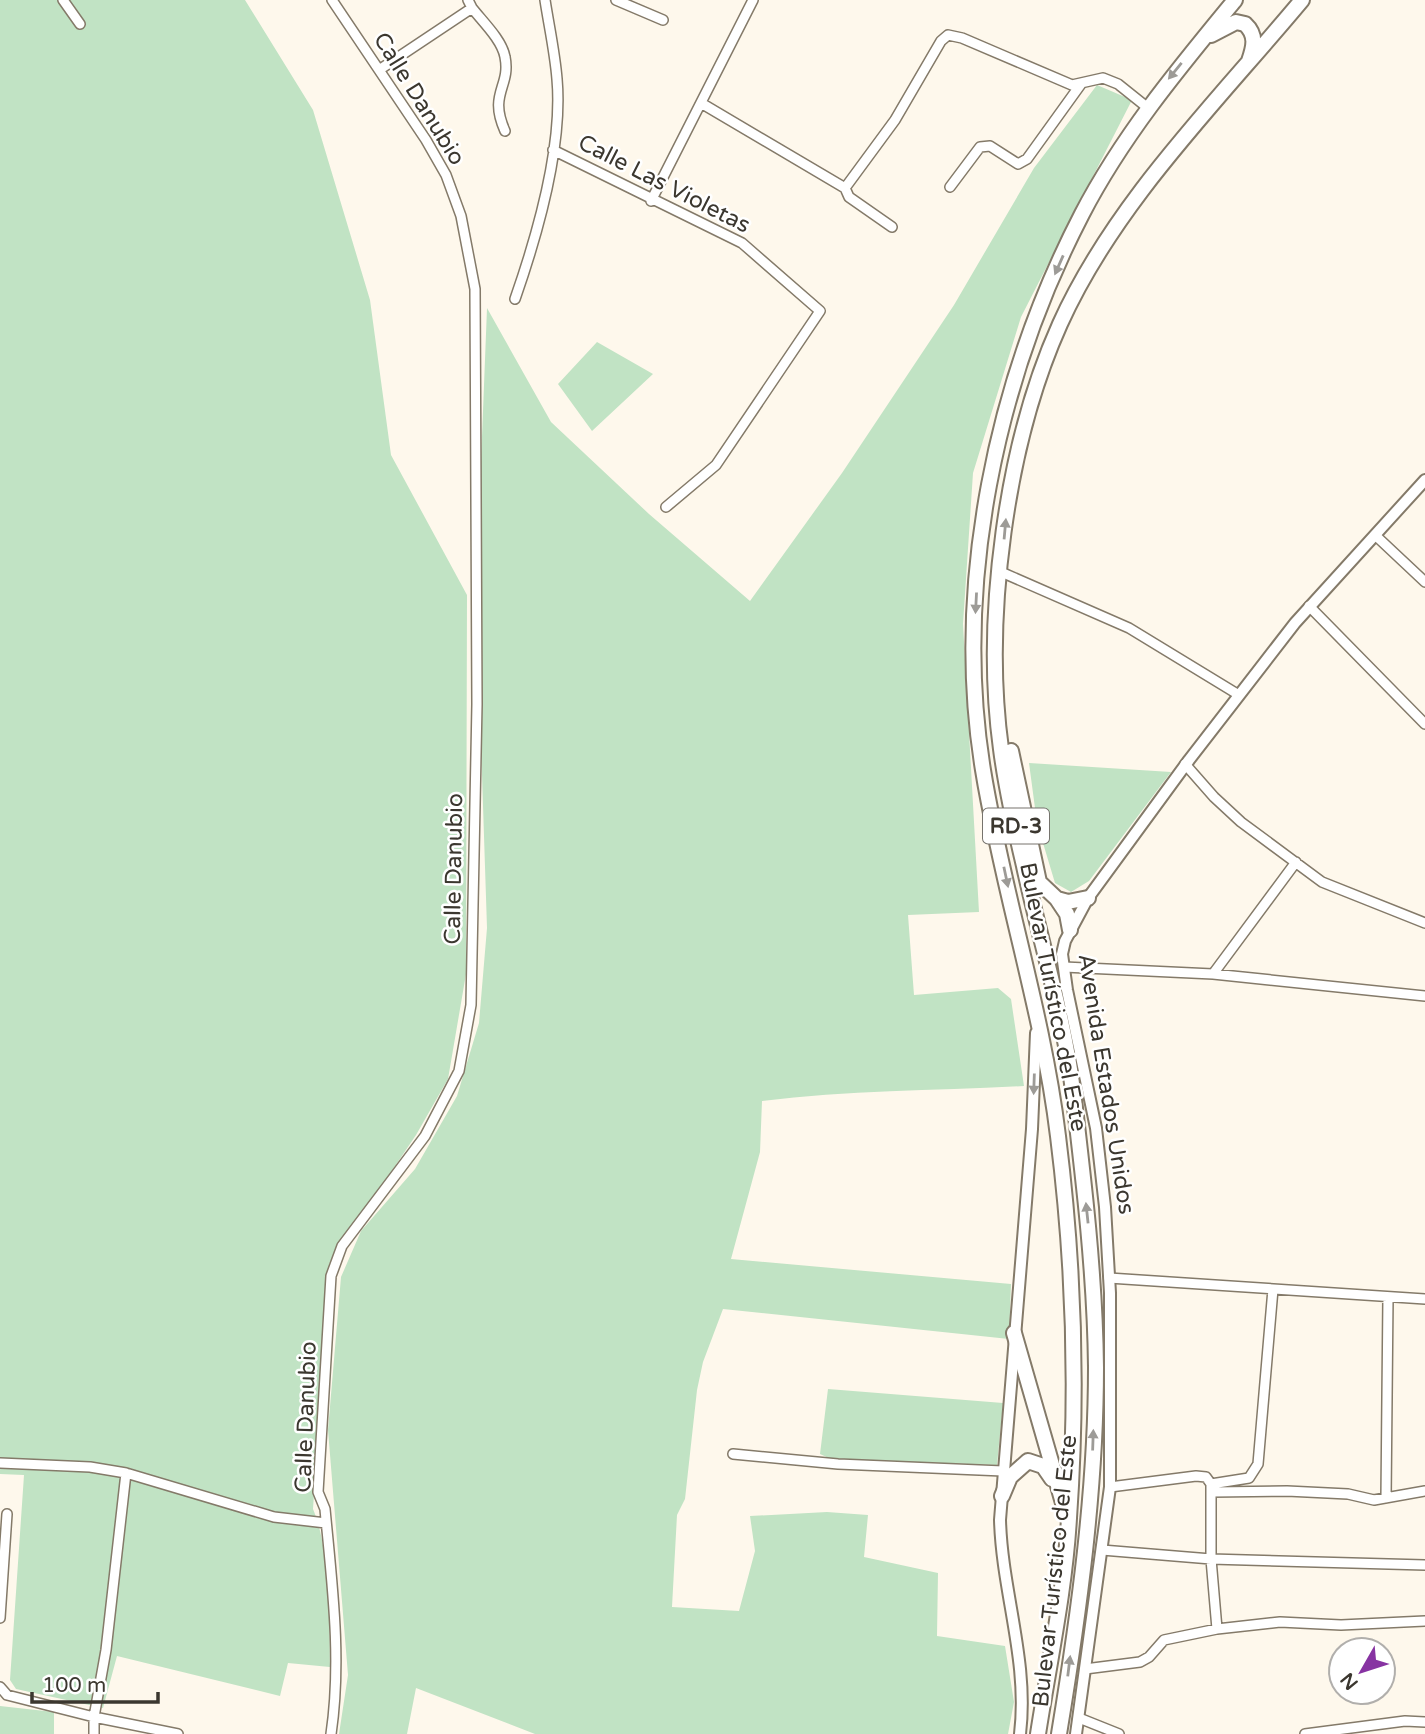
<svg xmlns="http://www.w3.org/2000/svg" width="1425" height="1734" font-family="'Varela Round',sans-serif">
<rect width="100%" height="100%" fill="#fef8ec"/>
<path fill="#c1e3c4" d="M 0,0 L 245,0 L 313,110 L 370,300 L 391,455 L 467,595 L 466,974 L 448,1079 L 416,1135 L 329,1264 L 313,1509 C 330,1549 330,1622 330,1667 L 288,1663 L 280,1696 L 117,1656 L 103,1708 L 16,1689 L 10,1680 L 24,1475 L 0,1474 Z
M 1097,85 L 1132,100 L 1021,317 L 973,473 L 963,624 L 979,912 L 908,915 L 914,995 L 998,988 L 1011,999 L 1024,1086 C 937,1091 849,1090 762,1101 L 760,1152 L 731,1259 L 1011,1284 L 1009,1339 L 723,1309 L 703,1362 L 697,1390 L 685,1499 L 677,1515 L 672,1607 L 739,1611 L 755,1551 L 750,1516 L 827,1512 L 868,1515 L 864,1557 L 938,1573 L 937,1636 L 1005,1646 L 1014,1702 L 1008,1734 L 535,1734 L 416,1688 L 407,1734 L 339,1734 L 348,1675 L 328,1430 L 341,1277 L 361,1231 L 415,1169 L 457,1096 L 479,1023 L 487,928 L 476,591 L 487,308 L 551,422 L 649,514 L 750,601 L 842,473 L 954,305 L 1034,168 Z
M 597,342 L 653,374 L 592,431 L 558,384 Z
M 1029,763 L 1171,772 L 1089,881 L 1071,892 L 1055,883 L 1037,823 Z
M 828,1389 L 1003,1403 L 997,1465 L 831,1459 L 820,1454 Z
M 0,1706 L 54,1712 L 54,1734 L 0,1734 Z"/>
<g fill="none" stroke-linecap="round" stroke-linejoin="round">
<defs>
<path id="minor" d="M 63,0 L 80,24
M 616,0 L 663,20
M 472,8 C 483,22 502,40 505,57 C 511,87 488,93 505,131
M 379,70 L 472,8 L 468,0
M 701,103 L 845,188 L 895,120 L 941,41 L 948,35 L 962,38 L 1072,85 L 1103,78 L 1118,84 L 1148,108
M 553,150 L 742,243 L 820,311 L 716,465 L 666,507
M 950,187 L 980,147 L 990,146 L 1018,164 L 1027,159 L 1081,84
M 845,188 L 849,197 L 892,227
M 651,201 L 753,0
M 515,299 C 537,236 563,146 557,79 C 555,53 549,26 545,0
M 1375,535 L 1425,582
M 1001,572 L 1129,628 L 1239,695
M 1309,606 L 1425,724
M 1185,764 L 1214,797 L 1241,822 L 1322,882 L 1425,923
M 1064,967 L 1213,974 L 1425,996
M 1213,974 L 1296,862
M 1109,1278 L 1425,1299
M 733,1454 L 838,1464 L 1003,1471
M 0,1463 L 90,1467 L 126,1473 L 274,1517 L 326,1523
M 1211,1484 L 1249,1478 L 1258,1464 L 1273,1289
M 1110,1487 L 1196,1476 L 1206,1477 L 1211,1484 L 1211,1559 L 1217,1629
M 1213,1492 L 1287,1491 L 1348,1494 L 1374,1500 L 1425,1491
M 1386,1498 L 1388,1297
M 1102,1550 L 1211,1559 L 1425,1565
M 0,1618 L 7,1514
M 1085,1669 L 1140,1662 L 1149,1657 L 1164,1640 L 1217,1629 L 1280,1622 L 1341,1625 L 1425,1621
M 0,1687 L 7,1695 L 94,1717 L 106,1650 L 126,1473
M 1079,1718 L 1119,1734
M 94,1734 L 94,1717 L 178,1734
M 331,1734 C 342,1659 332,1584 325,1509 L 318,1492 L 331,1276 L 342,1246 L 425,1136 L 459,1071 L 471,1005 L 477,704 L 475,289 L 461,216 L 446,175 L 426,140 L 332,0
M 1305,1734 L 1405,1721 L 1425,1722"/>
<path id="tertiary" d="M 1020,1734 C 1029,1661 1002,1592 1000,1520 L 1032,1129 L 1036,1033
M 1076,1734 L 1110,1487 L 1110,1293 L 1105,1207 L 1096,1128 L 1067,990 L 1062,954 L 1065,941 L 1088,898 L 1189,760 L 1295,623 L 1425,480"/>
<path id="trunk" d="M 1211,35 L 1236,22 L 1245,24 C 1257,35 1254,47 1249,61
M 1011,751 L 1039,882 L 1057,899 L 1068,902 L 1088,898
M 1057,899 L 1067,914 L 1070,930
M 1014,1333 L 1065,1510
M 1002,1496 L 1010,1477 L 1028,1461 L 1043,1466 L 1052,1479
M 1038,1734 C 1049,1663 1065,1590 1069,1518 C 1078,1390 1074,1263 1058,1136 C 1043,1012 1003,893 983,770 C 953,585 996,380 1082,214 C 1123,135 1179,68 1235,0
M 1059,1734 C 1079,1613 1096,1490 1096,1367 C 1095,1275 1084,1183 1073,1091 C 1064,1015 1040,941 1024,866 C 1015,828 1006,788 1001,749 C 983,618 1006,444 1060,324 C 1115,202 1217,102 1302,0"/>
</defs>
<use href="#minor" stroke="#847a69" stroke-width="12"/>
<use href="#tertiary" stroke="#847a69" stroke-width="14"/>
<use href="#trunk" stroke="#847a69" stroke-width="18"/>
<use href="#minor" stroke="#fff" stroke-width="9"/>
<use href="#tertiary" stroke="#fff" stroke-width="10"/>
<use href="#trunk" stroke="#fff" stroke-width="14"/>
</g>
<defs><path id="oneway-solid" d="M-6-.8H1V-3.2L6.5 0L1 3.2V.8H-6Z" transform="scale(1.75)"/></defs>
<g fill="#9d9b97">
<use href="#oneway-solid" transform="translate(1175 71) rotate(129)"/>
<use href="#oneway-solid" transform="translate(1059 265) rotate(114)"/>
<use href="#oneway-solid" transform="translate(1005 529) rotate(-85)"/>
<use href="#oneway-solid" transform="translate(976 603) rotate(93)"/>
<use href="#oneway-solid" transform="translate(1006 877) rotate(78)"/>
<use href="#oneway-solid" transform="translate(1034 1084) rotate(92)"/>
<use href="#oneway-solid" transform="translate(1087 1213) rotate(-96)"/>
<use href="#oneway-solid" transform="translate(1093 1440) rotate(-88)"/>
<use href="#oneway-solid" transform="translate(1069 1666) rotate(-83)"/>
</g>
<g text-anchor="middle" dominant-baseline="central" stroke-width="5" stroke-linejoin="round" paint-order="stroke">
<rect fill="#fff" stroke="#76736d" stroke-width="2" x="983" y="808.5" width="66" height="35" rx="5"/>
<g font-size="21" font-weight="bold" fill="#3b372f">
<text x="1016" y="826">RD-3</text>
</g>
<g font-size="23" fill="#3b372f" stroke="#fff">
<text transform="translate(419 99) rotate(58)">Calle Danubio</text>
<text transform="translate(664 184) rotate(27)">Calle Las Violetas</text>
<text transform="translate(454 869) rotate(-89)">Calle Danubio</text>
<text transform="translate(1053 997) rotate(79)">Bulevar Turístico del Este</text>
<text transform="translate(1106 1084) rotate(81)">Avenida Estados Unidos</text>
<text transform="translate(306 1417) rotate(-88)">Calle Danubio</text>
<text transform="translate(1055 1571) rotate(-84)">Bulevar Turístico del Este</text>
</g>
</g>
<g transform="translate(1362 1671) rotate(231)"><circle r="33" fill="#ffffff" stroke="#b1afac" stroke-width="2"/>
<path d="M0-5L12 26L0 18L-12 26Z" fill="#8733a2"/>
<text y="-10" font-size="19" font-weight="bold" text-anchor="middle" fill="#3b372f">N</text>
</g>
<path d="M32 1692v10h126v-10" fill="none" stroke="#3b372f" stroke-width="3.5"/>
<text x="42" y="1692" font-size="21" fill="#3b372f" stroke="#ffffff" stroke-width="5" paint-order="stroke">100 m</text>
</svg>
